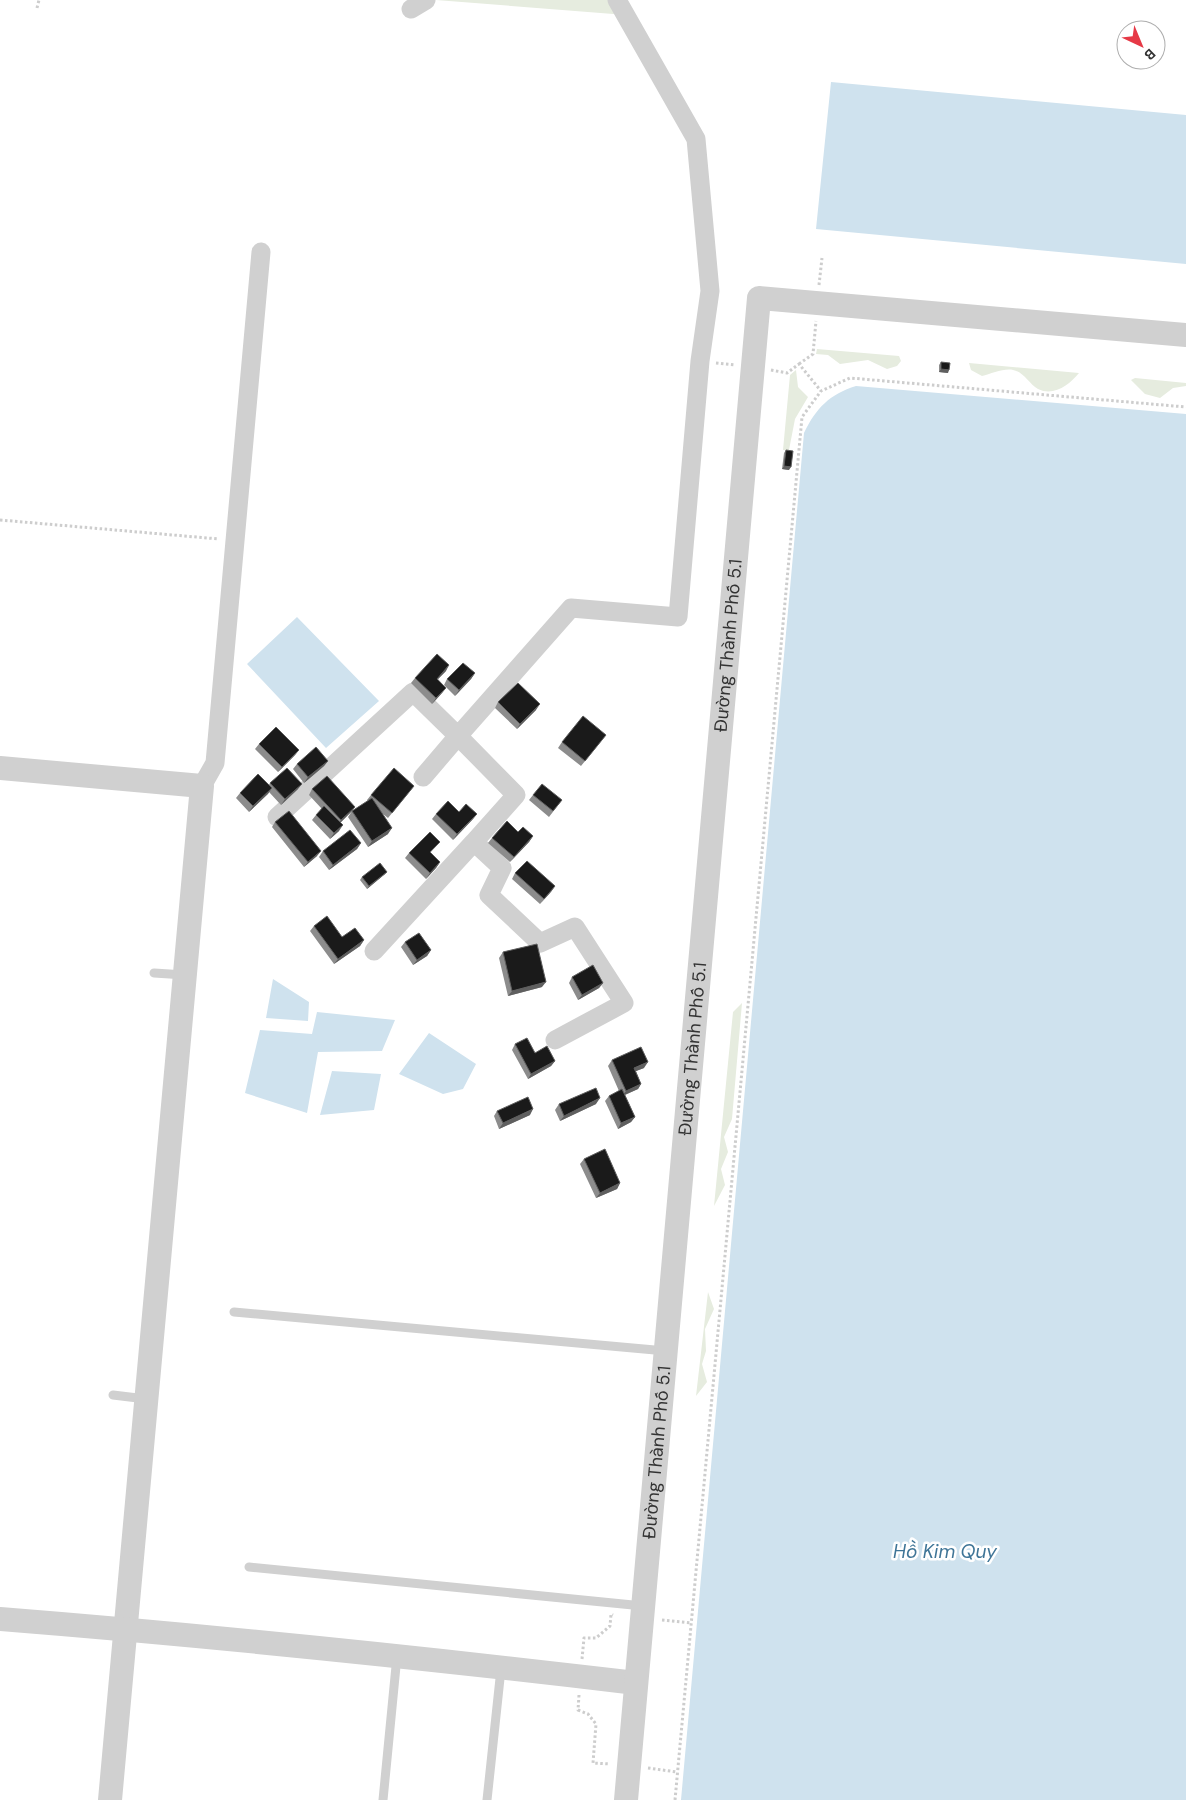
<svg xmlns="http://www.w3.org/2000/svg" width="1186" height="1800" font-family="'DM Sans',sans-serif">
<rect width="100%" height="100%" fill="#fff"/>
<path fill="#e6ecdf" d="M 436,0 L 617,0 L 626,15 Z
M 817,349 L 899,356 L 901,361 L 897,366 L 887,369 L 868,360 L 840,364 L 828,355 L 816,354 Z
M 969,363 L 1079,373 C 1070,384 1054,397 1038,389 C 1029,384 1024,372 1013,370 C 1004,368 991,374 982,376 L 971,370 Z
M 796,370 L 798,387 L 808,397 L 795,419 L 789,450 L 783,450 L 790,375 Z
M 1135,378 L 1186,383 L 1186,386 L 1173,388 L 1160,398 L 1145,394 L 1131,380 Z
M 742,1003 L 732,1119 L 724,1137 L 728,1152 L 721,1169 L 725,1185 L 714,1206 L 733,1012 Z
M 708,1292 L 714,1309 L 705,1329 L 706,1351 L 702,1364 L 707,1382 L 696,1396 Z"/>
<path fill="#cfe2ee" d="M 831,82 L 1186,115 L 1186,264 L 816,229 Z
M 856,386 L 1186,414 L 1186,1800 L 681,1800 L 804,433 C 816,408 830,394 856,386 Z
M 297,617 L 379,701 L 326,748 L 247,664 Z
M 273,979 L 309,1002 L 308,1021 L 266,1018 Z
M 317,1012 L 395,1020 L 382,1051 L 318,1052 L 307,1113 L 245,1093 L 260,1030 L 312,1034 Z
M 429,1033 L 476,1064 L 463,1089 L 443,1094 L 399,1074 Z
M 332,1071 L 381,1074 L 374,1110 L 320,1115 Z"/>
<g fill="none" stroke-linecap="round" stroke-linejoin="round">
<path stroke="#cdcdcd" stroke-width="3" stroke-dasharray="2.5 2.5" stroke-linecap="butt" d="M 37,8 L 39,0
M 819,285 L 822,258
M 716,363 L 735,365
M 799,364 L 813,354 L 816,321
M 771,370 L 787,373 L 799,364 L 821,391
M 0,520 L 219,539
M 662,1620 L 691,1623
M 582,1659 L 584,1638 L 596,1638 L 610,1626 L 611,1614 L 613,1615
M 579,1695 L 578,1710 L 588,1714 L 596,1724 L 593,1763 L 610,1764
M 648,1768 L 677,1772
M 675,1800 L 802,417 L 821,391 L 850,378 L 1186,407"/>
<path stroke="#d0d0d0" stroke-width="9" d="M 154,973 L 185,975
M 234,1312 L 666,1351
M 113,1395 L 146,1399
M 249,1567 L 643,1606
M 383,1800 L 397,1656
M 487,1800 L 501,1669"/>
<path stroke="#d0d0d0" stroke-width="19" d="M 411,9 L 426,0
M 202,786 L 215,763 L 261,252
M 277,817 L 413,692 L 458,736 L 423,777
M 374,951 L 474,842
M 555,1040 L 624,1003 L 575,927 L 540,943 L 489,895 L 502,868 L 474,842 L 516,795 L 458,736 L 571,608 L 678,617 L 700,361 L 710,291 L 696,139 L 617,0"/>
<g stroke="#d0d0d0" stroke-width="24">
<path d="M 0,768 L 202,786 L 110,1800"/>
<path d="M 0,1619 C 213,1636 425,1658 636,1683"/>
<path id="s1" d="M 626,1800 L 759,298 L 1186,335"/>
</g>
</g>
<path fill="#8c8c8c" d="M 941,362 L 948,373 L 939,372 L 939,365 Z
M 786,450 L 789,470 L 782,469 L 784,453 Z
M 446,671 L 438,679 L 446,688 L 442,693 L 432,704 L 411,683 L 415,678 Z
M 475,673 L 471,679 L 455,696 L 444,685 L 447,679 Z
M 498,702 L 536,710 L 517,729 L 495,708 Z
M 606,735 L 581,766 L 558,748 L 562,742 Z
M 259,744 L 299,750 L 295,755 L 278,772 L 255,749 Z
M 328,761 L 324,766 L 304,783 L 293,769 L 297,764 Z
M 270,783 L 298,789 L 281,805 L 269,792 L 249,812 L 236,798 L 240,793 L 269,785 Z
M 414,786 L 388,818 L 383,814 L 388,834 L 368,847 L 348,817 L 352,811 L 368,801 L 367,800 L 371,795 Z
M 312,789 L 355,807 L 351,812 L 340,823 L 339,831 L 330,839 L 312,820 L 316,815 L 322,809 L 309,795 Z
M 533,795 L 562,800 L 549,817 L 529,800 Z
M 459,812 L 477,814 L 473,819 L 453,840 L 432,819 L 436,814 Z
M 275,822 L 317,856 L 304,867 L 272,827 Z
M 518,832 L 533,836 L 529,842 L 510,862 L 488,843 L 492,838 Z
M 440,842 L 430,853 L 440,862 L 436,868 L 426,879 L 405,858 L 409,853 Z
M 361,843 L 357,849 L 329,870 L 319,857 L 323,851 Z
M 515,873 L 555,886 L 540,904 L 512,879 Z
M 385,874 L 367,889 L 360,880 L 362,877 Z
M 314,926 L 342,937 L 364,940 L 360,946 L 334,964 L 310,931 Z
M 405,942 L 431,950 L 427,956 L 413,965 L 401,947 Z
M 503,952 L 542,987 L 508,996 L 499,958 Z
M 572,977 L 603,983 L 599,988 L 578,1000 L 569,983 Z
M 515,1044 L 535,1053 L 555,1061 L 551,1066 L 528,1079 L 512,1050 Z
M 612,1060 L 644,1068 L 636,1071 L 641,1084 L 638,1089 L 625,1095 L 635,1117 L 631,1122 L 618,1129 L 605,1101 L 609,1096 L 619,1091 L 608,1066 Z
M 559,1104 L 596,1104 L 560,1121 L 555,1110 Z
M 497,1111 L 530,1115 L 499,1129 L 494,1116 Z
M 584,1159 L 620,1183 L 617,1189 L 596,1198 L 580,1164 Z"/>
<path fill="#5f5f5f" d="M 941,369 L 949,370 L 948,373 L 939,372 Z
M 784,466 L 791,467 L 789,470 L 782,469 Z
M 449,665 L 446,671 L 433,684 L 437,679 Z
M 475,673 L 471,679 L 455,696 L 459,690 Z
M 446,688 L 442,693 L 432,704 L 436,698 Z
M 540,704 L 536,710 L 517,729 L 520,724 Z
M 299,750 L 295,755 L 278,772 L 282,767 Z
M 328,761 L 324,766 L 304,783 L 308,777 Z
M 302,784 L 298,789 L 281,805 L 285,799 Z
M 272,788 L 268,794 L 249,812 L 253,806 Z
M 355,807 L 351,812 L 337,826 L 341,820 Z
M 477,814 L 473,819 L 453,840 L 457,834 Z
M 343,825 L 339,831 L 330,839 L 334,833 Z
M 392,828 L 388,834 L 368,847 L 372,841 Z
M 533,836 L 529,842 L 510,862 L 514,857 Z
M 361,843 L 357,849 L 329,870 L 333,865 Z
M 321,851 L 317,856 L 304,867 L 308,862 Z
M 440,862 L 436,868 L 426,879 L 430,873 Z
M 387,872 L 385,874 L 367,889 L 369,886 Z
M 555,886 L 551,892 L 540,904 L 544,899 Z
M 364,940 L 360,946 L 334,964 L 338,959 Z
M 431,950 L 427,956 L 413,965 L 417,960 Z
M 546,982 L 542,987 L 508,996 L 512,991 Z
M 603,983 L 599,988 L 578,1000 L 582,995 Z
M 555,1061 L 551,1066 L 528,1079 L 531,1074 Z
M 648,1062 L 644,1068 L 631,1073 L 634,1068 Z
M 641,1084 L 638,1089 L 622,1096 L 626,1091 Z
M 600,1098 L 596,1104 L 560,1121 L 564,1116 Z
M 533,1109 L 530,1115 L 499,1129 L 503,1123 Z
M 635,1117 L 631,1122 L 618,1129 L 621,1123 Z
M 620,1183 L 617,1189 L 596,1198 L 600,1193 Z"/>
<path fill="#1a1a1a" stroke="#5f5f5f" d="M 941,362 L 950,363 L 949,370 L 941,369 Z
M 786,450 L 793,451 L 791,467 L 784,466 Z
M 437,654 L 449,665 L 437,679 L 446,688 L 436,698 L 415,678 Z
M 463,663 L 475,673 L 459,690 L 447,679 Z
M 518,683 L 540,704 L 520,724 L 498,702 Z
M 583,716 L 606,735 L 585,761 L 562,742 Z
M 276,727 L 299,750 L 282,767 L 259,744 Z
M 316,747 L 328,761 L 308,777 L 297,764 Z
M 287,768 L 302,784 L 285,799 L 270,783 Z
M 394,768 L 414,786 L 392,813 L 371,795 Z
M 258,774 L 272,788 L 253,806 L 240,793 Z
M 327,776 L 355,807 L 341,820 L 312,789 Z
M 542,784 L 562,800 L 553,811 L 533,795 Z
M 372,798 L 392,828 L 372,841 L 352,811 Z
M 448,801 L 459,812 L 466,804 L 477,814 L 457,834 L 436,814 Z
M 324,806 L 343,825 L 334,833 L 316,815 Z
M 289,811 L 321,851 L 308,862 L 275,822 Z
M 507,821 L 518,832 L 523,827 L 533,836 L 514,857 L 492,838 Z
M 350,830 L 361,843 L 333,865 L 323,851 Z
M 430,832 L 440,842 L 430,852 L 440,862 L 430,873 L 409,853 Z
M 527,861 L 555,886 L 544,899 L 515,873 Z
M 380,863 L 387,872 L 369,886 L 362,877 Z
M 327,916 L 342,937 L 355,928 L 364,940 L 338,959 L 314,926 Z
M 419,933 L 431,950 L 417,960 L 405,942 Z
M 537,944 L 546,982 L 512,991 L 503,952 Z
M 593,965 L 603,983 L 582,995 L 572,977 Z
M 527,1038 L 535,1053 L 547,1046 L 555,1061 L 531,1074 L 515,1044 Z
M 641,1047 L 648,1062 L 634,1068 L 641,1084 L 626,1091 L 612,1060 Z
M 596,1088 L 600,1098 L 564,1116 L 559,1104 Z
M 622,1089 L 635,1117 L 621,1123 L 609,1096 Z
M 528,1097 L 533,1109 L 503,1123 L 497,1111 Z
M 605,1149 L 620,1183 L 600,1193 L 584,1159 Z"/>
<g text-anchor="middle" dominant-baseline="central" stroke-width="5" stroke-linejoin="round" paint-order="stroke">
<g font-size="18" fill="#333" stroke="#fff">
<text stroke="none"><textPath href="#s1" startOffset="1159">Đường Thành Phố 5.1</textPath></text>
<text stroke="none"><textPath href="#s1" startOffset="754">Đường Thành Phố 5.1</textPath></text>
<text stroke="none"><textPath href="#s1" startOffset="349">Đường Thành Phố 5.1</textPath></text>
</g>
<g font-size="19" font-style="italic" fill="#3f7597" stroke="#fff">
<text x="945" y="1551">Hồ Kim Quy</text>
</g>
</g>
<g transform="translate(1141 45) rotate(136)"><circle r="24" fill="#ffffff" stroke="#adadad"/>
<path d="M0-4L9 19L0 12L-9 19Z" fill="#e63946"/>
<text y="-8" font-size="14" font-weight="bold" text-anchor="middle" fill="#333333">B</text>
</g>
</svg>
